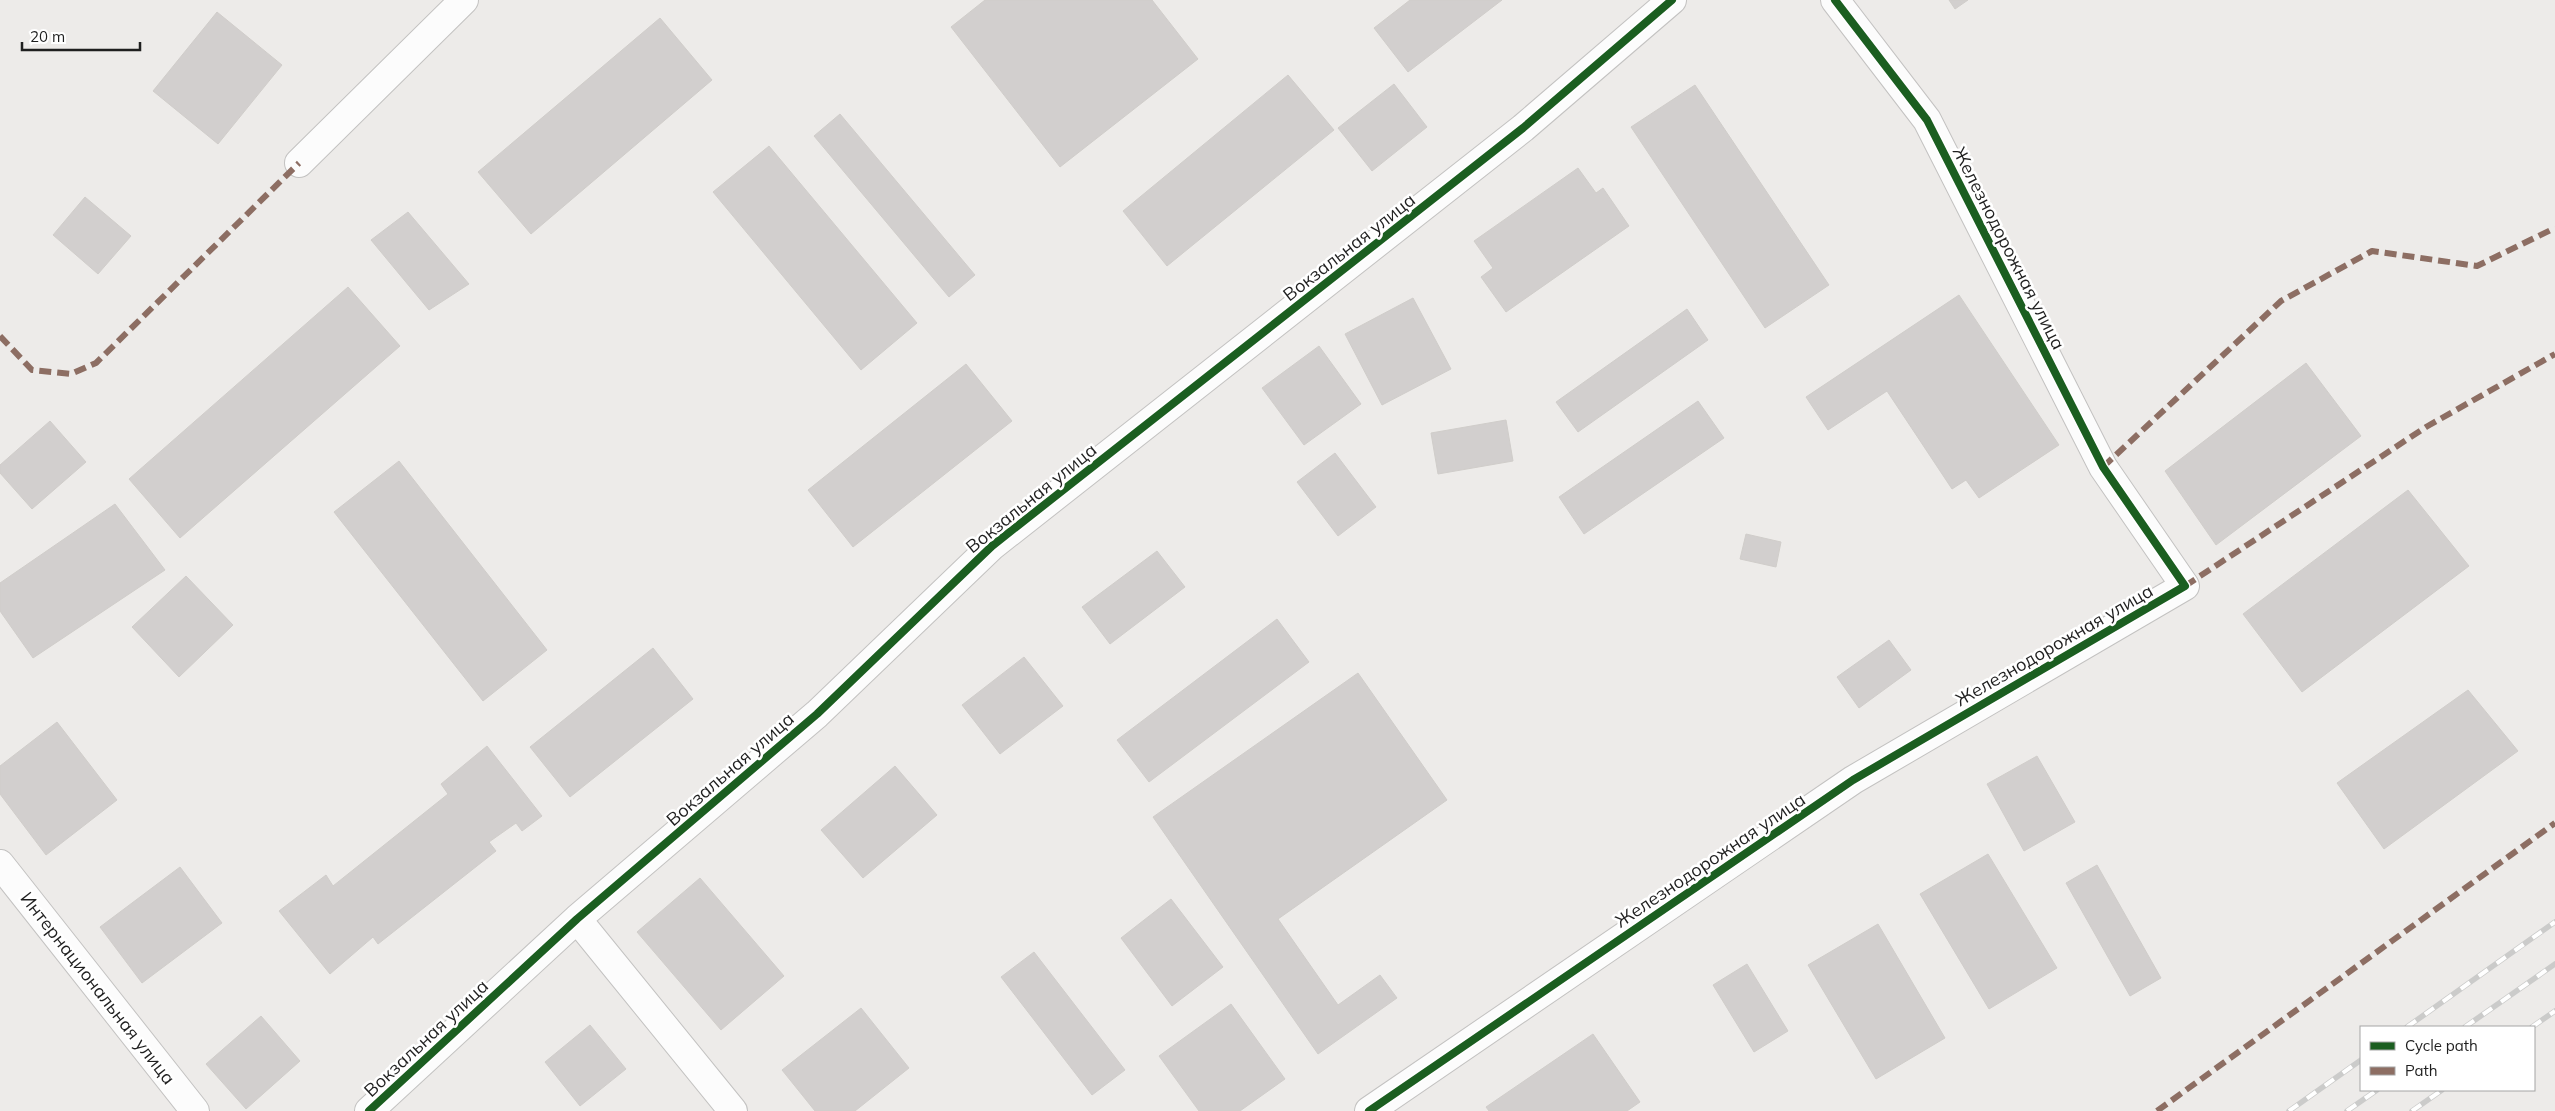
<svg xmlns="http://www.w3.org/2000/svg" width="2555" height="1111" font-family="Mulish,sans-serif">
<rect width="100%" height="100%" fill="#edebe9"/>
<path fill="#d2cfce" stroke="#d0cdca" d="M 985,0 L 1152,0 L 1198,59 L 1060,167 L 951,27 Z
M 1410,0 L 1502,0 L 1408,72 L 1374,28 Z
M 1949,0 L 1968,0 L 1955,9 Z
M 217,12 L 282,65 L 218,144 L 153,91 Z
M 660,18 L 712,80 L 531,234 L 478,172 Z
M 1288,75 L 1334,130 L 1167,266 L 1123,211 Z
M 1394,84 L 1427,127 L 1372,171 L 1338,128 Z
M 1695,85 L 1829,285 L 1765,328 L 1631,127 Z
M 840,114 L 975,275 L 949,297 L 814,136 Z
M 769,146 L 917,323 L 861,370 L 713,192 Z
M 1578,168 L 1596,193 L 1603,188 L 1629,226 L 1506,312 L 1481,277 L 1493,268 L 1474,241 Z
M 85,197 L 131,236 L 98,274 L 53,235 Z
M 408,212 L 469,284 L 429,310 L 371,240 Z
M 348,287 L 400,346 L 180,538 L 129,479 Z
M 1959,295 L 2059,445 L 1979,498 L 1966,480 L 1952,489 L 1887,391 L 1828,430 L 1806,397 Z
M 1413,298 L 1451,369 L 1382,405 L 1345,334 Z
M 1687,309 L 1708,340 L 1578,432 L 1556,402 Z
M 1319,346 L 1361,404 L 1304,445 L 1262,388 Z
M 2306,363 L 2361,436 L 2216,545 L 2165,471 Z
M 966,364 L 1012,421 L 853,547 L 808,490 Z
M 1698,401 L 1724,438 L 1584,534 L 1559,497 Z
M 1506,420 L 1513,461 L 1438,474 L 1431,433 Z
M 50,421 L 86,462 L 32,509 L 0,473 L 0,465 Z
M 1335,453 L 1376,507 L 1338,536 L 1297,482 Z
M 399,461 L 547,650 L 483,701 L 334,512 Z
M 2408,490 L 2469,566 L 2302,692 L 2243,614 Z
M 115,504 L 165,570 L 33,658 L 0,611 L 0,583 Z
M 1746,534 L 1781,542 L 1776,567 L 1740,559 Z
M 1157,551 L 1185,587 L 1110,644 L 1082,607 Z
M 186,576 L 233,625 L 179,677 L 132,627 Z
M 1277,619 L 1309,662 L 1149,782 L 1117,740 Z
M 1889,640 L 1911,670 L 1859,708 L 1837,677 Z
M 653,648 L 693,699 L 570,797 L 530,747 Z
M 1024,657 L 1063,706 L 1000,754 L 962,705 Z
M 1358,673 L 1447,800 L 1278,919 L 1338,1005 L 1380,975 L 1397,998 L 1318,1054 L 1153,817 Z
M 2468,690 L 2518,751 L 2384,849 L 2337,783 Z
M 57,722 L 117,800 L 46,855 L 0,794 L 0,766 Z
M 487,746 L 542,816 L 522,831 L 516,823 L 489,842 L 496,851 L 378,944 L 373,937 L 330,974 L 279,911 L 326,875 L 333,886 L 448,794 L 441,784 Z
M 2037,756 L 2075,822 L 2024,851 L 1987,784 Z
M 895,766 L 937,815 L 863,878 L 821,830 Z
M 1988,854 L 2057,968 L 1989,1009 L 1920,894 Z
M 2097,865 L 2161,978 L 2130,996 L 2066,883 Z
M 180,867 L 222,923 L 142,983 L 100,927 Z
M 700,878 L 784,976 L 721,1030 L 637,932 Z
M 1171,899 L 1223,967 L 1172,1006 L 1121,938 Z
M 1878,924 L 1945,1038 L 1876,1079 L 1808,965 Z
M 1034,952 L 1125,1070 L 1092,1095 L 1001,977 Z
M 1747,964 L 1788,1031 L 1754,1052 L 1713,985 Z
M 1231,1004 L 1285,1079 L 1240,1111 L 1199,1111 L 1159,1056 Z
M 861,1008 L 909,1068 L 855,1111 L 815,1111 L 782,1070 Z
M 261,1016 L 300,1061 L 246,1109 L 206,1064 Z
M 590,1025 L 626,1069 L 580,1106 L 545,1062 Z
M 1593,1034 L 1640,1102 L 1627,1111 L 1489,1111 L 1486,1107 Z"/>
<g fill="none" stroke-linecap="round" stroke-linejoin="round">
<defs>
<path id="minor" d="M 299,163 L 464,0
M 0,864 L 195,1111
M 577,919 L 733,1111
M 369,1111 L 577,919 L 817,714 L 992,546 L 1523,128 L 1672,0
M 1369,1111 L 1853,780 L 2185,586 L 2103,467 L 1927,120 L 1835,0"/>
</defs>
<use href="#minor" stroke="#c3c2c1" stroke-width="30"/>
<use href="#minor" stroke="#fcfcfc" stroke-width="28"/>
<defs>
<path id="rail" d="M 2407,1027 L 2555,922
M 2465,1027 L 2555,964
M 2532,1027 L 2555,1011
M 2289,1111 L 2361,1060
M 2347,1111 L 2377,1090
M 2412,1111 L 2442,1090"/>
</defs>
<use href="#rail" stroke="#cbcbca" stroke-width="5.5"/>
<use href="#rail" stroke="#fff" stroke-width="4" stroke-dasharray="11" stroke-linecap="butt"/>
<path stroke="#8d6e63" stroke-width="6" stroke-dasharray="12 6" stroke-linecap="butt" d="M 0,336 L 32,370 L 71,374 L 96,363 L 299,163
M 2103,467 L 2281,301 L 2372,251 L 2477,266 L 2555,228
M 2185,586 L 2426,427 L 2555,354
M 2157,1111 L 2555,823"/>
<defs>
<path id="cycleway" d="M 369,1111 L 577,919 L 817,714 L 992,546 L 1523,128 L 1672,0
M 1369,1111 L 1853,780 L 2185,586 L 2103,467 L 1927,120 L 1835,0"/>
</defs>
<use href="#cycleway" stroke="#fff" stroke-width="11"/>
<use href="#cycleway" stroke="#1b5e20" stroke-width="8"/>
</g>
<g text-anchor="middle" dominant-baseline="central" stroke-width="5" stroke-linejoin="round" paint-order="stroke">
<g font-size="18" fill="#1f1f1f" stroke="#fff">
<text transform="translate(1349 247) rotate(-38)">Вокзальная улица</text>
<text transform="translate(2009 248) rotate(63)">Железнодорожная улица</text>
<text transform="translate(1031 498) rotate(-39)">Вокзальная улица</text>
<text transform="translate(2054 645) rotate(-30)">Железнодорожная улица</text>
<text transform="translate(730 769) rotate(-41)">Вокзальная улица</text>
<text transform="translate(1710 860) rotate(-34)">Железнодорожная улица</text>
<text transform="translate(98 988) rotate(52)">Интернациональная улица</text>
<text transform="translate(426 1038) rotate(-43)">Вокзальная улица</text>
</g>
</g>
<rect x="2360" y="1026" width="175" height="65" fill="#ffffff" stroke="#a5a5a5"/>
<rect x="2370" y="1042" width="25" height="8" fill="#1b5e20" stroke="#a5a5a5"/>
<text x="2405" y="1051" font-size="15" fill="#1f1f1f">Cycle path</text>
<rect x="2370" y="1067" width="25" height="8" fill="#8d6e63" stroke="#a5a5a5"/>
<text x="2405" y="1076" font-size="15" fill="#1f1f1f">Path</text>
<path d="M22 42v8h118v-8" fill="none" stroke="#1f1f1f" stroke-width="2.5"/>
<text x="30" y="42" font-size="15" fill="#1f1f1f" stroke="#ffffff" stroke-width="4" paint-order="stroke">20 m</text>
</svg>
